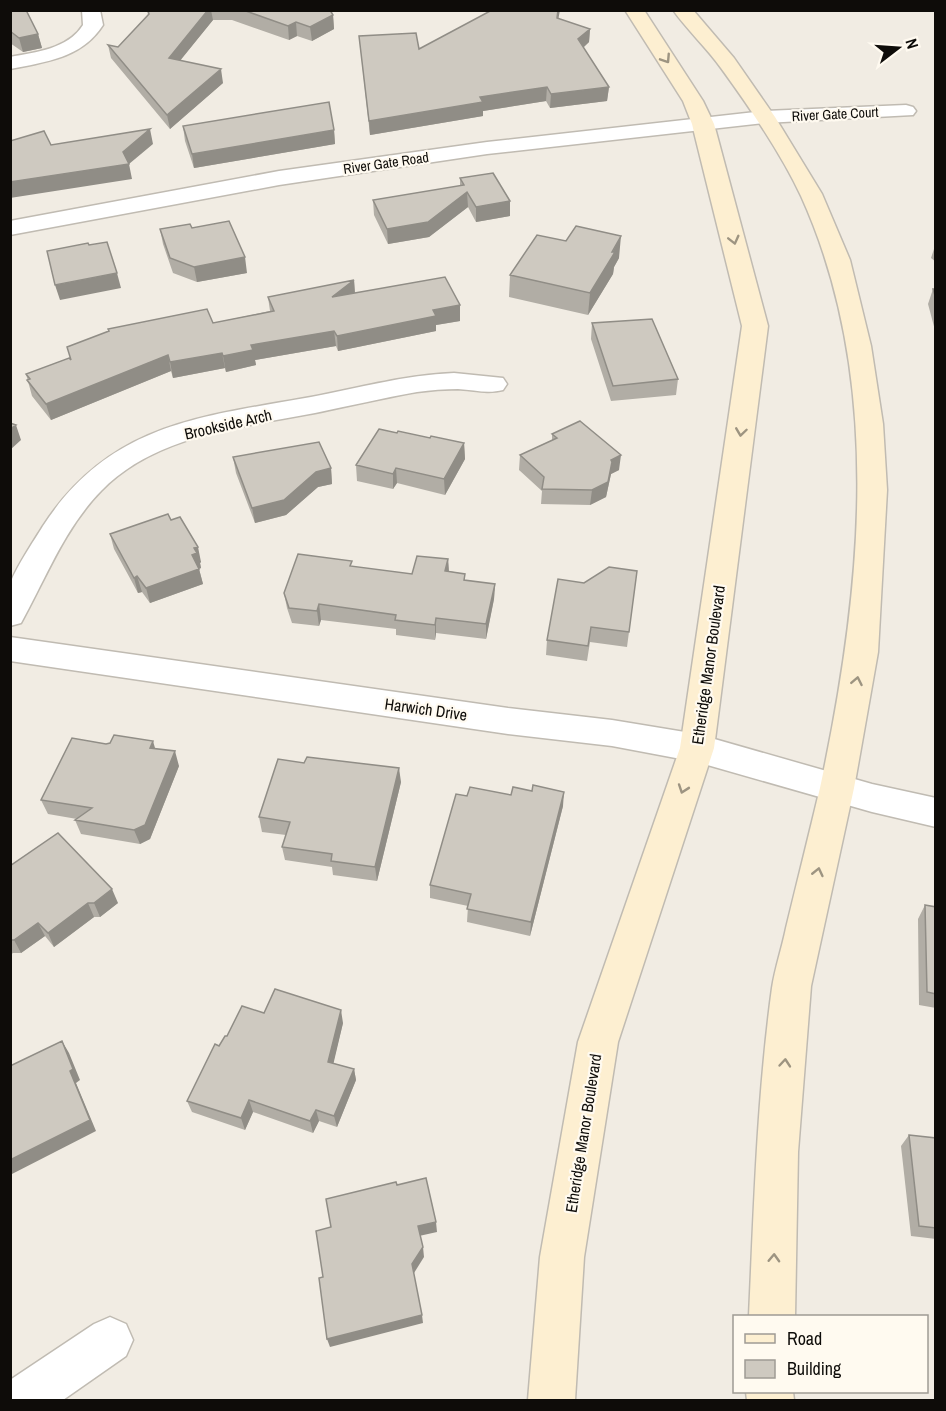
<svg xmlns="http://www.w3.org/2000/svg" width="946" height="1411" font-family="'Archivo Narrow',sans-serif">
<rect width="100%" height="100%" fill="#f1ece3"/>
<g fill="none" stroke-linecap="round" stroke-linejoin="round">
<defs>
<path id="street" d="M 82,10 L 100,10 L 103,25 C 82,58 46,62 10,69 L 10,57 C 36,52 68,49 83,25 Z
M 906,105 L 913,107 L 916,111 L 913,115 L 765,123 L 487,154 L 279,185 L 10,235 L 10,221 L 279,171 L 487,142 L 765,111 Z
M 454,373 L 503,378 L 507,384 L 503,390 C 488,394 474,390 458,389 C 445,389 431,390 417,392 C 383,398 349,406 315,413 C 242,427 155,435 101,491 C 64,529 46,578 21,623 L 10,626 C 10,613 8,598 10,585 C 13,572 35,539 43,526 C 110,423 200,417 311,397 C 358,388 405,375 454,373 Z
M 10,637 L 508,708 L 612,720 L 697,734 L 872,784 L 936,798 L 936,827 L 872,812 L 697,762 L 612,746 L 508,734 L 10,661 Z
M 110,1317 L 126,1324 L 133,1340 L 126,1356 L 63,1400 L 10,1400 L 10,1380 L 94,1324 Z"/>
<path id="secondary" d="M 625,10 L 644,10 L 703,101 L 714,124 L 768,326 L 714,748 L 618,1042 L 584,1257 L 575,1400 L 528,1400 L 540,1257 L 578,1042 L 680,748 L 742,326 L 692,124 L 683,101 Z
M 673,10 L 693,10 L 734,58 L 775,117 L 822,194 L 850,260 L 871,346 L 883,424 L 887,490 L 878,652 L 854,788 L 811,986 L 798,1152 L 795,1316 L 749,1316 C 754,1207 757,1097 772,988 C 775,968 782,948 786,928 C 797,882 809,835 820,788 C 861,596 885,381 801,196 C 782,155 748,105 721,68 C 707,48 688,31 673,10 Z
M 746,1392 L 793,1392 L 794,1400 L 747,1400 Z"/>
</defs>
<use href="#street" stroke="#c0bbb2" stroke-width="3"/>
<use href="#secondary" stroke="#c0bbb2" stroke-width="3"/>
<use href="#street" fill="#fff" fill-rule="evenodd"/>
<use href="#secondary" fill="#fdefd1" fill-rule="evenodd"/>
</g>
<path fill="#b1ada5" d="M 10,10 L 38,34 L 42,48 L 23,52 L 10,43 Z
M 147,10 L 330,10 L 333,15 L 334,29 L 312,41 L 297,36 L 289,40 L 232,20 L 213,20 L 180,60 L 223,83 L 170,129 L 111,58 L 108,45 L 118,47 L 148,15 Z
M 559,19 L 590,29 L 589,42 L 583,48 L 609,87 L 607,101 L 550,108 L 546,101 L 483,111 L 483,116 L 370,135 L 359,36 L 419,49 Z
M 183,126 L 334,130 L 335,144 L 194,168 L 185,141 Z
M 460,178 L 510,201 L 510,216 L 476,222 L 468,207 L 429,237 L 388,244 L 374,215 L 373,200 L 460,186 Z
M 192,228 L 247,273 L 197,282 L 173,273 L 163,244 L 160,229 Z
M 936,243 L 936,262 L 931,258 Z
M 619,258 L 614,267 L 613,274 L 588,315 L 509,297 L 510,275 Z
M 354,280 L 355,293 L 460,321 L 436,325 L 436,331 L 338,351 L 336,346 L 255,360 L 256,365 L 226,372 L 225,368 L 173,378 L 171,371 L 51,420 L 32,396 L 26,374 L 71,360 L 213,323 L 270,311 L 268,297 Z
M 933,289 L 936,289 L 936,334 L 928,304 Z
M 592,323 L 678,379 L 676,395 L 611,401 L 591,339 Z
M 397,433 L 464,443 L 465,459 L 445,495 L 397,483 L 393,489 L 357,481 L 356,465 Z
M 552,434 L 619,470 L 611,474 L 606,497 L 590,505 L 541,504 L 542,491 L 519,470 L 520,455 L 552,440 Z
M 233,457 L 331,468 L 332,484 L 318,487 L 286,515 L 255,523 L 236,473 Z
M 171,520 L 201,562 L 200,563 L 201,568 L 199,569 L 203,584 L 150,603 L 142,592 L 138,593 L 114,549 L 110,534 Z
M 448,559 L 449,571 L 465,574 L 465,580 L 495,584 L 494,599 L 486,639 L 436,633 L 435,640 L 396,635 L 396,629 L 321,620 L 319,626 L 292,623 L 287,608 L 284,593 L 352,567 L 412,574 Z
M 637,571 L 627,647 L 590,642 L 587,661 L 546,655 L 547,640 L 584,583 Z
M 106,744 L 155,748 L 179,766 L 150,839 L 140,844 L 81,834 L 75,820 L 77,819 L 48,814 L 41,800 Z
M 401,782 L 377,881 L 333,875 L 332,867 L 285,860 L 282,847 L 286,835 L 262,832 L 259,817 Z
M 467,796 L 563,806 L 530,936 L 467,922 L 468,906 L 430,898 L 430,885 Z
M 10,866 L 118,903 L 100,917 L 94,917 L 54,947 L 45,936 L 21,953 L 13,953 L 10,955 Z
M 925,905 L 936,907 L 936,1008 L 919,1005 L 918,919 Z
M 264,1013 L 343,1023 L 333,1063 L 354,1069 L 356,1080 L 337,1127 L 319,1121 L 313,1133 L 253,1112 L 245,1130 L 192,1112 L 187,1101 L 219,1046 L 227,1036 Z
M 936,1122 L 936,1239 L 911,1236 L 901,1146 L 909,1135 L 935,1138 L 934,1124 Z"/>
<path fill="#908d86" d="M 208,10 L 211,10 L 213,20 L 171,72 L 169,58 Z
M 558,10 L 560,10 L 556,32 L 557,18 Z
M 333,15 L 334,29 L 312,41 L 310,27 Z
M 296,22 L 297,36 L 289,40 L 288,26 Z
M 590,29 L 589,42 L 577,53 L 578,39 Z
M 38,34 L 42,48 L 23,52 L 19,38 Z
M 221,69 L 223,83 L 170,129 L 167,115 Z
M 547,87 L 546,101 L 483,111 L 483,116 L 370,135 L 369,121 L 480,97 Z
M 609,87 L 607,101 L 550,108 L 551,94 Z
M 150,129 L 153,144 L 129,164 L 132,179 L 10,198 L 10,182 L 123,152 Z
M 334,130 L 335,144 L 194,168 L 192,154 Z
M 467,192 L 468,207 L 429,237 L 388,244 L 387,229 Z
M 510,201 L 510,216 L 476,222 L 476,207 Z
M 621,236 L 619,258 L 614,267 L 613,274 L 588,315 L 590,293 Z
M 245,257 L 247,273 L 197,282 L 194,267 Z
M 117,273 L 121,288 L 60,300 L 55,285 Z
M 354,280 L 355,295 L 332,297 Z
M 460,305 L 460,321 L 436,325 L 436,331 L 338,351 L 337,336 L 433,310 Z
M 334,331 L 336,346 L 255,360 L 256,365 L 226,372 L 223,356 L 251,345 Z
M 222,353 L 225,368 L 173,378 L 170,362 Z
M 168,355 L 171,371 L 51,420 L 46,404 Z
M 16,425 L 21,440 L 10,450 L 10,429 Z
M 464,443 L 465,459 L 445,495 L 444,479 Z
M 621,455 L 619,470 L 611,474 L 606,497 L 590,505 L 592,490 L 611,460 Z
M 331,468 L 332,484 L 318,487 L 286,515 L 255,523 L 252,508 L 316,472 Z
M 396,468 L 397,483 L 393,489 L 393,474 Z
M 198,547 L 201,562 L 200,563 L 201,568 L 195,570 L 192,555 L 194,548 Z
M 448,559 L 449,574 L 445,571 Z
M 199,569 L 203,584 L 150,603 L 146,588 Z
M 137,576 L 142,592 L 138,593 L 134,578 Z
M 495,584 L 494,599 L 486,639 L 486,624 Z
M 319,604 L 321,620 L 319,626 L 317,611 Z
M 436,618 L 436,633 L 435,640 L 435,625 Z
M 153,741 L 157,755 L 150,748 Z
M 175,751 L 179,766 L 150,839 L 140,844 L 134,830 Z
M 399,768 L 401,782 L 377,881 L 375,867 Z
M 564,792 L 563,806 L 530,936 L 531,922 Z
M 112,889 L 118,903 L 100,917 L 94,903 Z
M 88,903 L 94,917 L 54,947 L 48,933 Z
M 38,923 L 45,936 L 21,953 L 14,940 Z
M 341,1010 L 343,1023 L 331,1074 L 328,1062 Z
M 62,1041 L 69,1053 L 80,1080 L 76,1083 L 96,1131 L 10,1175 L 10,1160 L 70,1071 Z
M 354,1069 L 356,1080 L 337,1127 L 334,1116 Z
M 249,1100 L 253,1112 L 245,1130 L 241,1118 Z
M 316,1110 L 319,1121 L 313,1133 L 310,1121 Z
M 436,1222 L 437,1232 L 419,1236 L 418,1226 Z
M 423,1247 L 424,1257 L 414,1273 L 412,1264 Z
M 422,1315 L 423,1323 L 330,1347 L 327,1339 Z"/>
<path fill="#cec9c0" stroke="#908d86" stroke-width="1.5" d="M 10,10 L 26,10 L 38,34 L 19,38 L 10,31 Z
M 148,10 L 208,10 L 169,58 L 221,69 L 167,115 L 108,45 L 118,47 L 149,14 Z
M 243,10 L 330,10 L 333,15 L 310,27 L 296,22 L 288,26 Z
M 492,10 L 558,10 L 557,18 L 590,29 L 578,39 L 609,87 L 551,94 L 547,87 L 480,97 L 483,102 L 369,121 L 359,36 L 416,33 L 419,49 Z
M 329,102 L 334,130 L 192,154 L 183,126 Z
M 150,129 L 123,152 L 129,164 L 10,182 L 10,141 L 44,131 L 51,145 Z
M 493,173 L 510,201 L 476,207 L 467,192 L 428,222 L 387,229 L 373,200 L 464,185 L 460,178 Z
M 229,221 L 245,257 L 194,267 L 170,258 L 160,229 L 190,224 L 192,228 Z
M 576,226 L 621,236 L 612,252 L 615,252 L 590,293 L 510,275 L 537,235 L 566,241 Z
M 107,242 L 117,273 L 55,285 L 47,251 L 88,243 L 89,245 Z
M 445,277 L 460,305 L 433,310 L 436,316 L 337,336 L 334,331 L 251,345 L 253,350 L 223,356 L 222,353 L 170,362 L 168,355 L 46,404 L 27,380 L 30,379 L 26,374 L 69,358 L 71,360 L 67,347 L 109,331 L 108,329 L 207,309 L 213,323 L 274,311 L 268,297 L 354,280 L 332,297 Z
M 933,289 L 936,289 L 936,299 Z
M 652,319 L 678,379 L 613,386 L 592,323 Z
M 580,421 L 621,455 L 611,460 L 612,462 L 608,482 L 592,490 L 542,489 L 544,477 L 520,455 L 557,438 L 552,434 Z
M 10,423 L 16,425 L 10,429 Z
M 379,429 L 397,433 L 398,431 L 430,438 L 431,436 L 464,443 L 444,479 L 396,468 L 393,474 L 356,465 Z
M 319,442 L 331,468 L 316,472 L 284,500 L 252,508 L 233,457 Z
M 168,514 L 171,520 L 180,517 L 198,547 L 194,548 L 197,553 L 192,555 L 199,569 L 146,588 L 137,576 L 134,578 L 110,534 Z
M 298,554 L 352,561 L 350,566 L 412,574 L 417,556 L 448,559 L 445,571 L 465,574 L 464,580 L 495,584 L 486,624 L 436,618 L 435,625 L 395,620 L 396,615 L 319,604 L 317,611 L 289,608 L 284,593 Z
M 609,567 L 637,571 L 629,632 L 591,627 L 588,646 L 547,640 L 558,579 L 584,583 Z
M 114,735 L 153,741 L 150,748 L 175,751 L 145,825 L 134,830 L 75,820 L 92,808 L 41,800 L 72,738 L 106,744 L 110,743 Z
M 307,757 L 399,768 L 375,867 L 331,861 L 332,854 L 282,847 L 290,822 L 259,817 L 278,759 L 304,763 Z
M 533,785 L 564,792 L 531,922 L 467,909 L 471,894 L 430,885 L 456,794 L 467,796 L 470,787 L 511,795 L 513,787 L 532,791 Z
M 58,833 L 112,889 L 94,903 L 88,903 L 48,933 L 38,923 L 14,940 L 10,940 L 10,866 Z
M 925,905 L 936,907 L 936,994 L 927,992 Z
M 275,989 L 341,1010 L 328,1062 L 354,1069 L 334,1116 L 316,1110 L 310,1121 L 249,1100 L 241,1118 L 187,1101 L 215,1044 L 219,1046 L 225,1036 L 227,1036 L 242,1006 L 264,1013 Z
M 62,1041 L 73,1069 L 70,1071 L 90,1120 L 10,1160 L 10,1066 Z
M 909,1135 L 936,1138 L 936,1228 L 919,1226 Z
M 426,1178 L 436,1222 L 418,1226 L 423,1247 L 412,1264 L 422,1315 L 327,1339 L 319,1278 L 323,1277 L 316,1231 L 331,1227 L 326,1199 L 396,1182 L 397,1185 Z"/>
<defs><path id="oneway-chevron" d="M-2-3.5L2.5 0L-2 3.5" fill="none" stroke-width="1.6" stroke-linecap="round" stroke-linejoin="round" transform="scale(1.5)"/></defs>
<g stroke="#9d9481">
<use href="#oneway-chevron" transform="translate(666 59) rotate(57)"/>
<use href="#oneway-chevron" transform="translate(734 240) rotate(76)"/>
<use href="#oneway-chevron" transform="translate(741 432) rotate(98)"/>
<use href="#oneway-chevron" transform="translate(857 681) rotate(-79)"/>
<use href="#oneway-chevron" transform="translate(683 789) rotate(109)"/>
<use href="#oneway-chevron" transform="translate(818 872) rotate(-77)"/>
<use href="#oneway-chevron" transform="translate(785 1063) rotate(-85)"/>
<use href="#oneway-chevron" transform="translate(774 1258) rotate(-88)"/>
</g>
<g text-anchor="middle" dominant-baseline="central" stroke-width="4.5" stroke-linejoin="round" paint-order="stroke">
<g font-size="14" fill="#0e0c09" stroke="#fffaf0">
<text transform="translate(835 114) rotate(-3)">River Gate Court</text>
<text transform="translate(386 163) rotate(-8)">River Gate Road</text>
</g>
<g font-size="16" fill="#0e0c09" stroke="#fffaf0">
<text transform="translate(228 424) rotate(-13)">Brookside Arch</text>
<text transform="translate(708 665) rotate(-82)">Etheridge Manor Boulevard</text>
<text transform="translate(426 709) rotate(8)">Harwich Drive</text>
<text transform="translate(583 1133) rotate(-81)">Etheridge Manor Boulevard</text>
</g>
</g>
<rect width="946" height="1411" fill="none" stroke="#0e0c09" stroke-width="24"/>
<rect x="733" y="1315" width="195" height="78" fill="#fffaf0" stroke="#9f9b94" stroke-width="1.5"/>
<rect x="745" y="1334" width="30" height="9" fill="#fdefd1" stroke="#9f9b94" stroke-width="1.5"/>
<text x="787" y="1345" font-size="18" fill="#0e0c09">Road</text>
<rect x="745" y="1360" width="30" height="18" fill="#cec9c0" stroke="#9f9b94" stroke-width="1.5"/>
<text x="787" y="1375" font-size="18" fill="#0e0c09">Building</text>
<g transform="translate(898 48) rotate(73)" stroke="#fffaf0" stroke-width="4.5" paint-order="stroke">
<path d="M0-4.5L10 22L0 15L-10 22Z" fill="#0e0c09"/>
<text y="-9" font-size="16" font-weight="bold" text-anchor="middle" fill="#0e0c09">N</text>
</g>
</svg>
